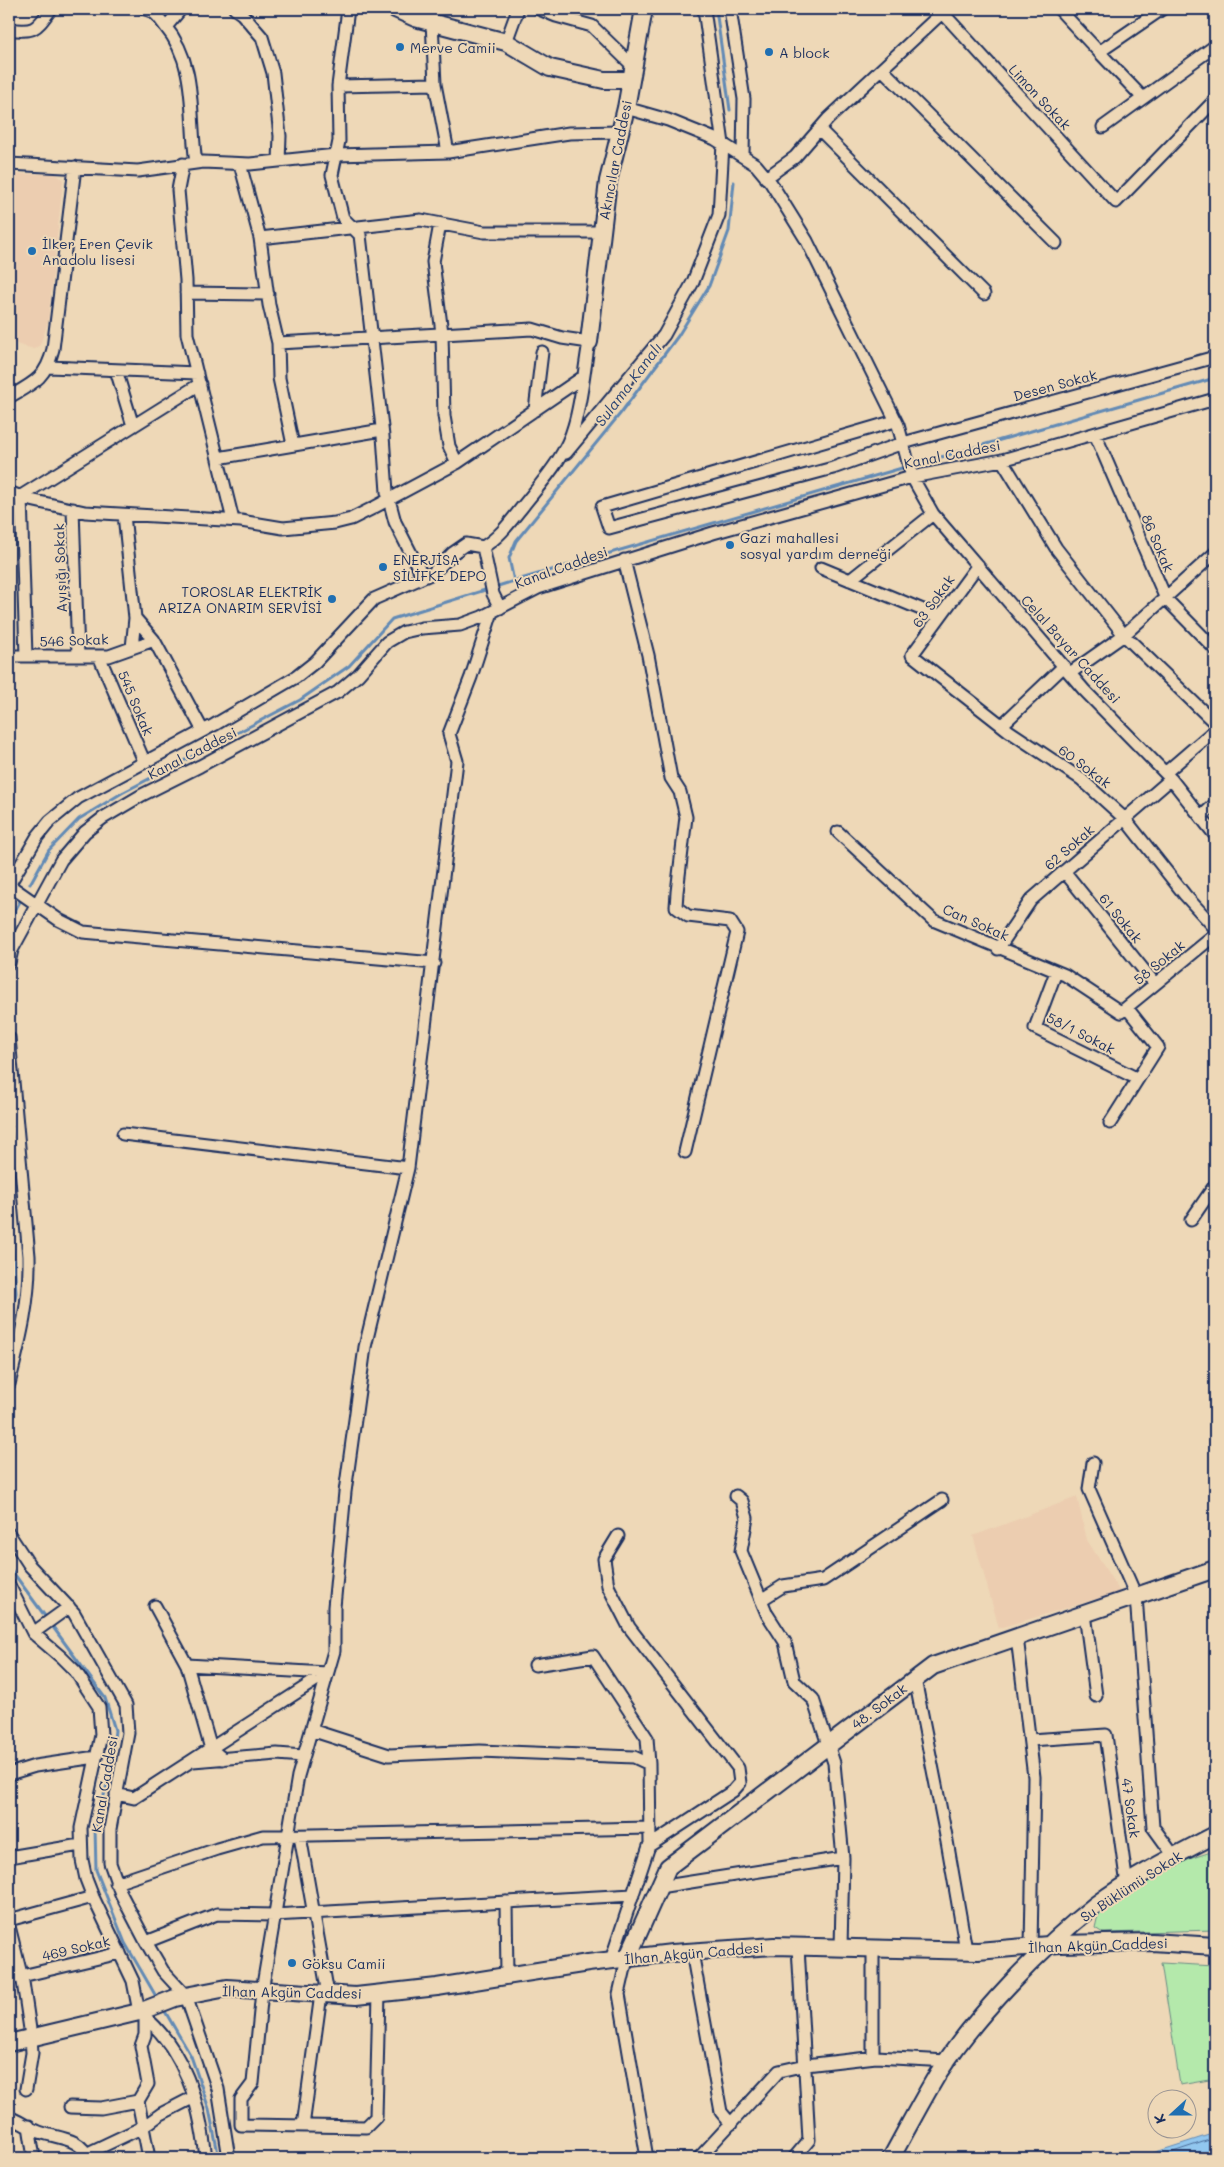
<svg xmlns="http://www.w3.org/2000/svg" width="1224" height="2167" font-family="Mali,sans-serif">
<rect width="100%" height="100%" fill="#eed8b7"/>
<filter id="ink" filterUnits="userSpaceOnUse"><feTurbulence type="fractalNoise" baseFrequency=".02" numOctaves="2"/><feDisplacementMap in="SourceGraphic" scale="10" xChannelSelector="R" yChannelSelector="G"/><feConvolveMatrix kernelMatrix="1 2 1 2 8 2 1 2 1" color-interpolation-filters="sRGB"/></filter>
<g filter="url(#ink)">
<path fill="#eccdb0" d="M 9,174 L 56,174 L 63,180 L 48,322 L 40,345 L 34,349 L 9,342 Z
M 1077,1497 L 1087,1540 L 1120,1592 L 999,1628 L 973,1536 Z"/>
<path fill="#b4e9ab" stroke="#688c84" d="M 1214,1851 L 1215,1855 L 1215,1930 L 1103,1933 L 1095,1928 L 1098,1915 L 1148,1879 L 1177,1863 Z
M 1161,1963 L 1215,1966 L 1215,2079 L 1180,2085 Z"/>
<path fill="#92c7ef" stroke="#628ab5" d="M 1215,2133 L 1215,2158 L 1148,2158 L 1153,2153 Z"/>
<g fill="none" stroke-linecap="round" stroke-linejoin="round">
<path stroke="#4b6c98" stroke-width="1" d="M 1155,2158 L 1215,2138"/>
<path stroke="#628ab5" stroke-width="3" d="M 716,9 L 730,110
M 917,464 L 1215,378
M 514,581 L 509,558 L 516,541 L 620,414 L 678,336 L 709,286 L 729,231 L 734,182
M 30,884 L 49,850 L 79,819 L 122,793 L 300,700 L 349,666 L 392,619 L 514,581 L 902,468
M 9,921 L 22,898
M 9,1186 L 16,1293 L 9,1327
M 9,1567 L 105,1698 L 115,1730 L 111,1770 L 95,1828 L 96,1870 L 125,1943 L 157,1998
M 163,2008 L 191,2056 L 209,2109 L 219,2158"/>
<defs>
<path id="street" d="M 145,9 C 155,11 159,18 165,26 C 198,65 189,116 196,163
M 235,9 L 242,14 L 262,37 L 273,73 L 280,136 L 279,161
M 348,9 L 338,86 L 339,141 L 332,175 L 343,218 L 360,235 L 383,436 L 387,492 L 395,522 L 423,577
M 539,9 L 556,16 L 592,26 L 633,66
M 730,9 L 744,99 L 743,156
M 1059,9 L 1099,52 L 1162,9
M 942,12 L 1116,202 L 1215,100
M 432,22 L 435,84 L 448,152
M 166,27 L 181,9
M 9,29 C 35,33 36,29 51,9
M 506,42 L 518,9
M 1099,52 L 1143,98
M 882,69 L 1056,243
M 338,86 L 435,84
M 626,108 L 668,120 L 715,139 L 756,165 L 771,183 L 807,241 L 898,425 L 912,477 L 933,514 L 1084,690 L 1171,779 L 1215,835
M 1103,127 L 1215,46
M 819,129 L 984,294
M 9,164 L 138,171 L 203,162 L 250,164 L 336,155 L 448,152 L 569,133 L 620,132
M 183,164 L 178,190 L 186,280 L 187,334 L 233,520
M 240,164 L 260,238 L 269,305 L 278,343 L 279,378 L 293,445
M 766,178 L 795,157 L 828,119 L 946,9
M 440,224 L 433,262 L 442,333 L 444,416 L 449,446 L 457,463
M 260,238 L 421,220 L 484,232 L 601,232
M 186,293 L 268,294
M 278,343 L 532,329 L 562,338 L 589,342 C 584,370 582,399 574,426 C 566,456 542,482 523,506 C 511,521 500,537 483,547
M 49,367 L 197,373
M 116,370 L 133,426
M 9,397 C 34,383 46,378 53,349 L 75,167
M 535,410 L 542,352
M 895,421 L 602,507 L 609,528 L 833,468 L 903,443 L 1215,357
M 1095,434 L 1166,599 L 1215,649
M 566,453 L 664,335 L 693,282 L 719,215 L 723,144 L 704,9
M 218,458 L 382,430
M 1002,460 L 1056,548 L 1124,635 L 1215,723
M 9,492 L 26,499 L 85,512 L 241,521 L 283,528 L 335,523 L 351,519 L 373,508 L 457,463 L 583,377
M 73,509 L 78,656
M 124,515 L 135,618 L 132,648
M 624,560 L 648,655 L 671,778 L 680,792 L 686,817 L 677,892 L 676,907 L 688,916 L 730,921 L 737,932 L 685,1152
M 978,565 L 912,655 L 1009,731 L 1081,779 L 1125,819 L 1185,895 L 1215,928
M 821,568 L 940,617
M 850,580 L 933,514
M 135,618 L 154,640
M 9,656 L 109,656 L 154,640 L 203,731
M 26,656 L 21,496 L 200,384
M 99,656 L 144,761
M 1070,673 L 1124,635 L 1215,553
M 1002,725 L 1064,666
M 1165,773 L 1215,730
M 1201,817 L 1215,804
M 838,832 L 933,920 L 1065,975 L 1121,1012 L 1215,935
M 1064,871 L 1155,984
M 9,885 L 37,837 L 50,821 L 78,798 L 214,725 L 296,677 L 315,662 L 374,599 L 433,573 L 453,553 L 466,544 L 483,547 L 493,594 L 500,608
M 9,885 L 59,920 L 83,932 L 434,963
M 998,949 L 1031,900 L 1171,779
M 9,963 L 12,950 L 61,860 L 85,832 L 103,818 L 142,795 L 200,766 L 338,692 L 358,675 L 387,642 L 404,632 L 422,628 L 460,625 L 482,617 L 538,588 L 713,533 L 912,477 L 1002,460 L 1215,399
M 1056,972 L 1035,1028 L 1138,1079
M 9,1038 L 29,1256 C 30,1302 20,1340 9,1384
M 1110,1123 L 1158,1047 L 1127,1008
M 123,1134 L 408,1168
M 1191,1220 L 1215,1185
M 1093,1463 L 1089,1489 L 1136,1596 L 1153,1827 L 1174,1856
M 736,1496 L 742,1501 L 747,1518 L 741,1551 L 767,1614 L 785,1642 L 794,1681 L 813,1699 L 834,1763 L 843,1858 L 841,1948
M 9,1534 L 30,1566 L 74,1613 L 126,1705 L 128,1733 L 110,1829 L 110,1863 L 121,1894 L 146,1942 L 163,1971 L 186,1996 L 218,2089 L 229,2158
M 618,1536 L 604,1559 L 608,1586 L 629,1627 L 738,1768 L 740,1783 L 733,1791 L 649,1846
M 9,1585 L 33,1633 L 61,1657 L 76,1672 L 99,1707 L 101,1735 L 81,1828 L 82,1860 L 86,1879 L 93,1897 L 133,1981 L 139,2012 C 184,2047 200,2103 206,2158
M 761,1600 L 783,1586 L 823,1580 L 942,1500
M 155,1606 L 187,1665 L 211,1749 L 223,1759
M 1085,1614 L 1096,1696
M 33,1633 L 69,1607
M 1017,1637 L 1034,1777 L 1031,1947
M 187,1665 L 327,1673
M 535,1665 L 593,1656 L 647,1738 L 649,1764 L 650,1843 L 611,1960
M 915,1679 L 947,1841 L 966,1950
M 311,1730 L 389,1755 L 480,1751 L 634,1757 L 649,1764
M 1030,1740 L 1106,1735 L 1127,1885
M 193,1761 L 277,1754 L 303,1756
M 9,1774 L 35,1766 L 96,1757
M 116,1794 L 134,1798 L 327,1673
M 300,1836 L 328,1994
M 9,1857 L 80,1845
M 116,1883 L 217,1849 L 263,1836 L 650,1828
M 659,1887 L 843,1858
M 506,1902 L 507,1976
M 9,1920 L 93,1897
M 9,1926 L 23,1982 L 31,2036 L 32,2053 L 26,2089
M 146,1942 L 217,1914 L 274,1915 L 633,1895
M 692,1952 L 721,2112 L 731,2124
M 627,1959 L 619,1994 L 647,2158
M 9,1979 L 120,1953
M 379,1993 L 376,2117 L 366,2127 L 241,2125 L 241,2099 L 253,2083 L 262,1991 L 298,1776 L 334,1651 L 334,1607 L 345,1492 L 365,1347 L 408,1168 L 457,761 L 449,734 L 471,677 L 492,612
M 145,2017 L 145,2035 L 141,2046 L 148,2084 L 138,2101 L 149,2158
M 873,2057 L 873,1948
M 70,2107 L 101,2108 L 138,2101
M 9,2117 C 19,2121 27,2127 37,2131 C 53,2138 83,2137 87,2158
M 29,2126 L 34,2158
M 303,2126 L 321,1994
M 86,2154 L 143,2127 L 161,2114 L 194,2097
M 699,2158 L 779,2071 L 806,2065 L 876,2057 L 947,2061
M 794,2158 L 809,2140 L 798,1947"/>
<path id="secondary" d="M 395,9 L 415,18 L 506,42 L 550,68 L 604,80 L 631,80
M 589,342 L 608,181 L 626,108 L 644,9
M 627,1959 L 668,1867 L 933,1666 L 1215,1569
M 9,2043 L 139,2012 L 175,1998 L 227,1988 L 356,1996 L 437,1987 L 588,1963 L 672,1953 L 774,1946 L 978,1951 L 1060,1944 L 1152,1942 L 1215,1946
M 891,2158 C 907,2129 922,2100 939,2072 C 976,2015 1041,1948 1094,1906 C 1131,1878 1174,1856 1215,1835"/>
</defs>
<use href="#street" stroke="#1b2f5e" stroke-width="15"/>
<use href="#secondary" stroke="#1b2f5e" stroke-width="20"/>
<use href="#street" stroke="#eed8b7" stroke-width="11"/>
<use href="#secondary" stroke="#eed8b7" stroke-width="16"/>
</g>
</g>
<g fill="#1f6fb2" stroke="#eed8b7" stroke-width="2">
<circle cx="400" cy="47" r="5"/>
<circle cx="769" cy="52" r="5"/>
<circle cx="32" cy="251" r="5"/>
<circle cx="730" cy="545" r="5"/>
<circle cx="383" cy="567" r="5"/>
<circle cx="332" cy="599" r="5"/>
<circle cx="292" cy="1963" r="5"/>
</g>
<g text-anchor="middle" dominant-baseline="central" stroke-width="4" stroke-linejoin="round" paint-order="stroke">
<g font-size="14" fill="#1b2f5e" stroke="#eed8b7" text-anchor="start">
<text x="410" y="47">Merve Camii</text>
<text x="779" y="52">A block</text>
<text x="42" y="243">İlker Eren Çevik<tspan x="42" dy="16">Anadolu lisesi</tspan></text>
<text x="740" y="537">Gazi mahallesi<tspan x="740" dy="16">sosyal yardım derneği</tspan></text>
<text x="393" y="559">ENERJİSA<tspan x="393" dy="16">SİLİFKE DEPO</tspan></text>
<text x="322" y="591" text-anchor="end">TOROSLAR ELEKTRİK<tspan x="322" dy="16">ARIZA ONARIM SERVİSİ</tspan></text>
<text x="302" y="1963">Göksu Camii</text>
</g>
<g font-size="14" fill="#1b2f5e" stroke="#eed8b7">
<text transform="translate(1040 97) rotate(47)">Limon Sokak</text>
<text transform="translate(615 160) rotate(-79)">Akıncılar Caddesi</text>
<text transform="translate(1055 385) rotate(-15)">Desen Sokak</text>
<text transform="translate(952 454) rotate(-11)">Kanal Caddesi</text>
<text transform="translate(1158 543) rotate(67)">86 Sokak</text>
<text transform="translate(561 567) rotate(-20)">Kanal Caddesi</text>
<text transform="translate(60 568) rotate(-92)">Ayışığı Sokak</text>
<text transform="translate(933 601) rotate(-54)">63 Sokak</text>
<text transform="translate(74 640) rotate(-2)">546 Sokak</text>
<text transform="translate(1071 649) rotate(48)">Celal Bayar Caddesi</text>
<text transform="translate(136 703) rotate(67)">545 Sokak</text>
<text transform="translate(192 753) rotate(-27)">Kanal Caddesi</text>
<text transform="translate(1085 766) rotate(37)">60 Sokak</text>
<text transform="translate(1069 847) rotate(-41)">62 Sokak</text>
<text transform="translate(1121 918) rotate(51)">61 Sokak</text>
<text transform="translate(976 922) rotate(24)">Can Sokak</text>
<text transform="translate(1159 962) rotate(-39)">58 Sokak</text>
<text transform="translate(1081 1033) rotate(27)">58/1 Sokak</text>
<text transform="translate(879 1706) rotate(-37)">48. Sokak</text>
<text transform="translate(104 1784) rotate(-80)">Kanal Caddesi</text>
<text transform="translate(1131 1808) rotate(82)">47 Sokak</text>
<text transform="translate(1131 1886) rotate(-33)">Su Büklümü Sokak</text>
<text transform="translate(1098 1945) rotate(-2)">İlhan Akgün Caddesi</text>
<text transform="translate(76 1948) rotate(-13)">469 Sokak</text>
<text transform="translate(694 1953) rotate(-5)">İlhan Akgün Caddesi</text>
<text transform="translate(292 1992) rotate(1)">İlhan Akgün Caddesi</text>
</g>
<g font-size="15" font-style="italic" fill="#2d4674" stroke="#eed8b7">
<text transform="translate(628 384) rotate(-53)">Sulama Kanalı</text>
</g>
</g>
<rect width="1224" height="2167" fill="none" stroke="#eed8b7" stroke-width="30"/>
<rect x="15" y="15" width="1194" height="2137" fill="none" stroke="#1b2f5e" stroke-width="2" filter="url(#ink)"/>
<g transform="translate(1172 2114) rotate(249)"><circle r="24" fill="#eed8b7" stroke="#9a9493"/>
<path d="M0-4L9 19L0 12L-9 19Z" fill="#1f6fb2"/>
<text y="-8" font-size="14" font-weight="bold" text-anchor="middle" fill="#1b2f5e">K</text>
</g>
</svg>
